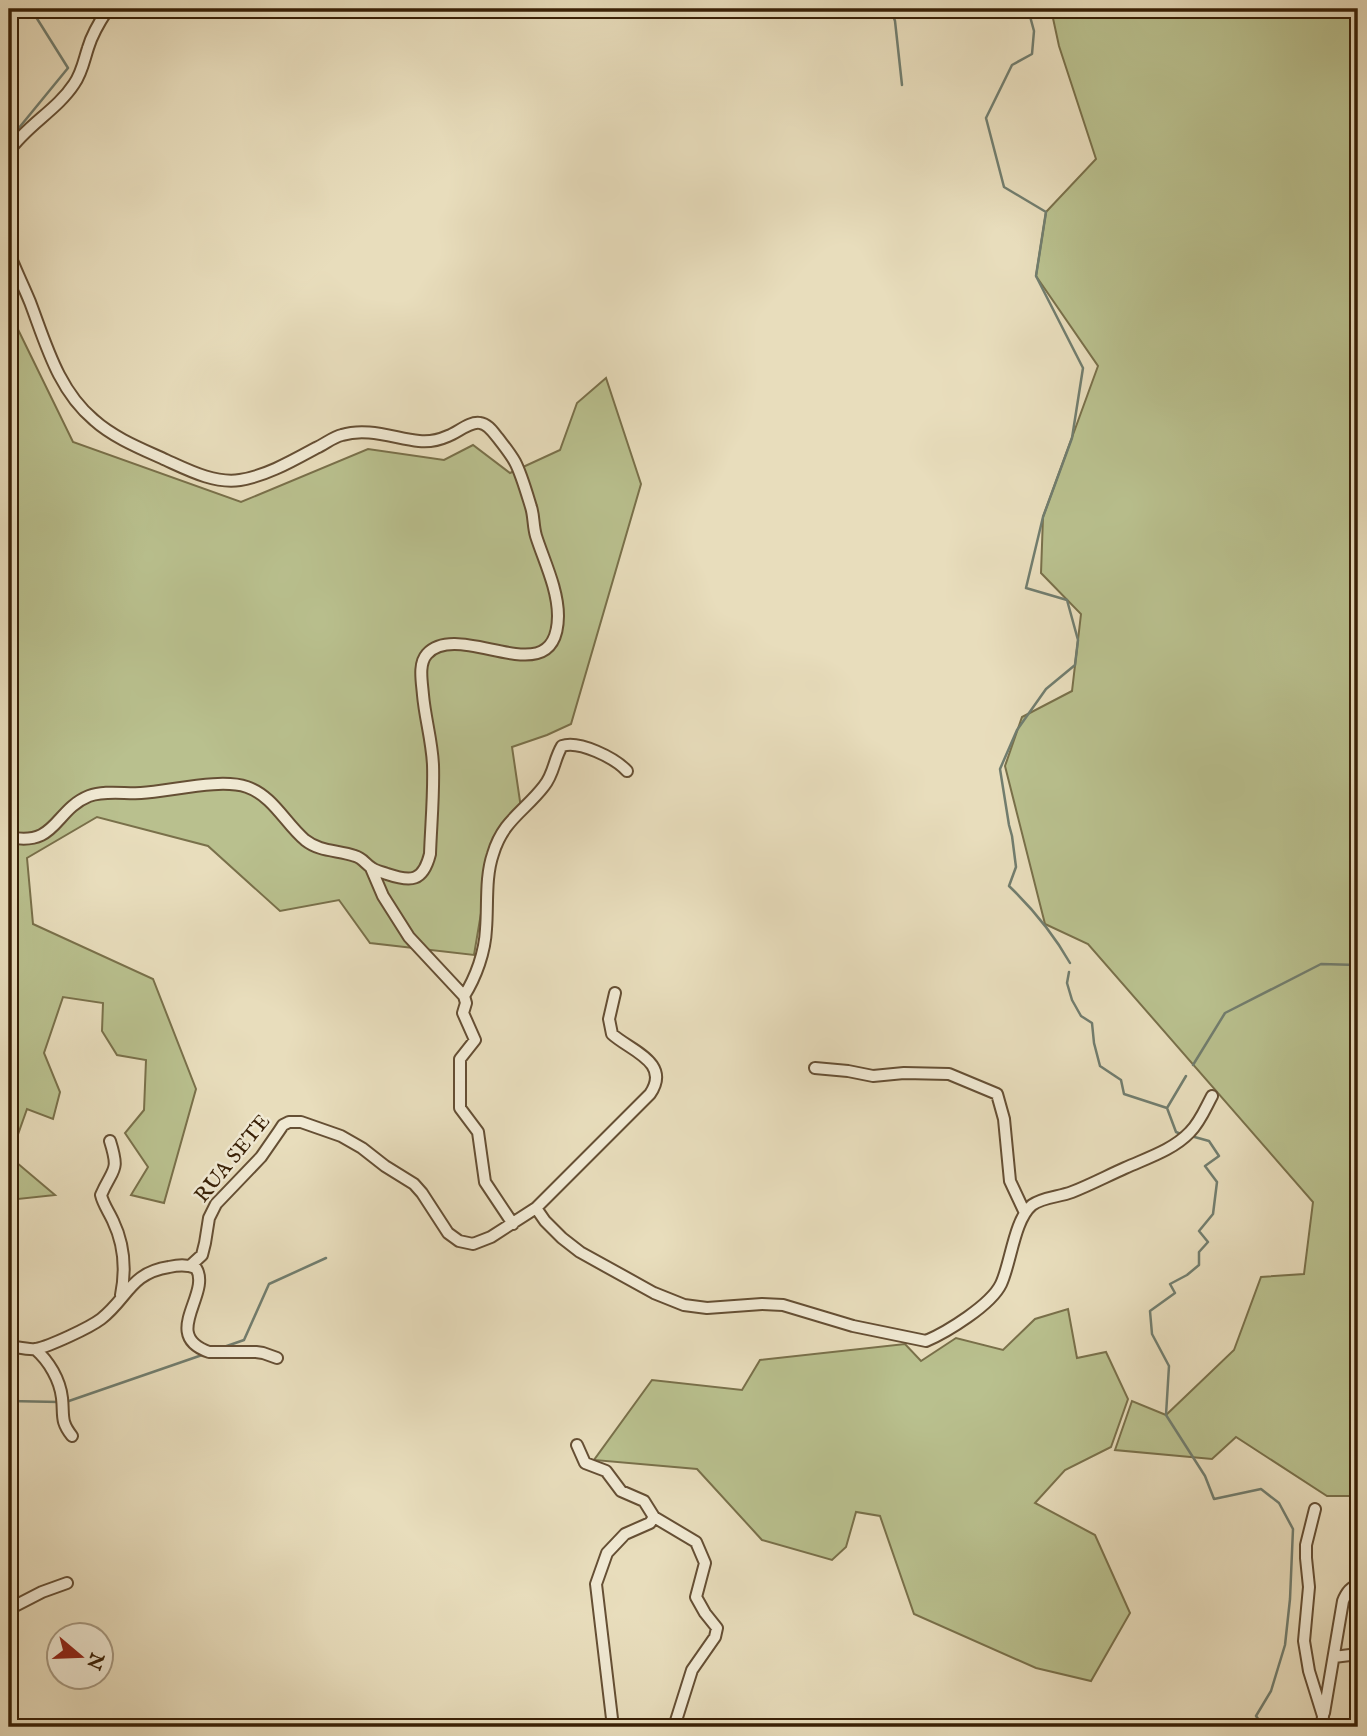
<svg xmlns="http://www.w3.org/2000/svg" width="1367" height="1736" font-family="'IM FELL English',serif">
<rect width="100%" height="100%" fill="#e8ddbc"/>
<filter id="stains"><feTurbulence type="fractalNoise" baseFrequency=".00286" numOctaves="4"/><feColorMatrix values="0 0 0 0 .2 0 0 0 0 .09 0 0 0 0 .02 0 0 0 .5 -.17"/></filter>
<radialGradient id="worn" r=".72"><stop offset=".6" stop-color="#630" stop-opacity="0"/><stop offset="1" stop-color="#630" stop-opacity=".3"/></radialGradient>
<path fill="#b9c08e" stroke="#79704a" stroke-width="2" d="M 1051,9 L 1358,9 L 1358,1496 L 1327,1496 L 1236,1437 L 1212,1459 L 1115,1450 L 1132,1401 L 1166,1415 L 1234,1350 L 1261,1277 L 1304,1274 L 1313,1202 L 1088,944 L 1045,924 L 1005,766 L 1022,717 L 1072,691 L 1081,614 L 1041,573 L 1043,517 L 1098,366 L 1036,276 L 1046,212 L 1096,159 L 1059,46 Z
M 9,311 L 73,442 L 241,502 L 368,449 L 444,460 L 473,445 L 510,473 L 560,450 L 577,403 L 606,378 L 641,484 L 571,724 L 547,735 L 512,747 L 521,808 L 494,836 L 474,955 L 370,943 L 339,900 L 280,911 L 208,846 L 97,817 L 27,858 L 33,924 L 153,979 L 196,1089 L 164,1203 L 131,1195 L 148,1167 L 125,1133 L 144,1110 L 146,1060 L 117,1055 L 102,1031 L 103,1003 L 63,997 L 44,1053 L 60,1092 L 53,1119 L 27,1109 L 10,1157 L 55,1195 L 9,1200 Z
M 1068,1309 L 1077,1358 L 1106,1352 L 1128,1399 L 1111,1447 L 1065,1470 L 1035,1503 L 1095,1535 L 1130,1613 L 1091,1681 L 1036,1668 L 914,1614 L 880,1516 L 856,1512 L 846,1547 L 832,1560 L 762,1540 L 697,1469 L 594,1460 L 652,1380 L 742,1390 L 760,1360 L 905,1344 L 921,1361 L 956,1338 L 1003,1350 L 1035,1319 Z"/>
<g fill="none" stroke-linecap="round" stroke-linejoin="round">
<path stroke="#717d6e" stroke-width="2.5" d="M 891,9 L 895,21 L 902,85
M 1028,9 L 1034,31 L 1032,54 L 1012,65 L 986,118 L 1004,187 L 1046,212 L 1036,276 L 1083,368 L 1072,438 L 1043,517 L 1026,588 L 1067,600 L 1078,640 L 1075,665 L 1046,689 L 1017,730 L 1000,769 L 1009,825 L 1012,836 L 1016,867 L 1009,886 C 1032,908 1054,935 1070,963
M 9,140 L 68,68 L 31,9
M 1069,972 L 1067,983 L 1072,1000 L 1081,1016 L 1092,1023 L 1094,1043 L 1100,1066 L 1121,1080 L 1124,1094 L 1167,1108 L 1176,1132 L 1181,1134
M 1193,1065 L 1225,1013 L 1321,964 L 1358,965
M 1167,1108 L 1186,1076
M 1191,1136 L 1209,1141 L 1219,1156 L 1205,1166 L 1217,1182 L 1213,1214 L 1199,1231 L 1208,1242 L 1199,1252 L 1199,1265 L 1187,1275 L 1170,1284 L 1175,1293 L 1150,1311 L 1152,1334 L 1169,1366 L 1166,1415 L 1205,1476 L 1214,1499 L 1261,1489 L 1279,1503 L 1293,1529 L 1290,1599 L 1285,1645 L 1271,1691 L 1256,1716 L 1264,1727
M 221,1348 L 244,1340 L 269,1284 L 326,1258
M 9,1401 L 59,1402
M 66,1402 L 205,1354"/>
<defs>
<path id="minor" d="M 9,151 C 27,125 57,110 74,84 C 82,73 84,60 88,48 C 92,34 100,21 108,9
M 9,253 C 15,269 23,285 30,302 C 46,344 58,390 94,420 C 114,438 142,449 166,460 C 188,470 215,484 240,480 C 266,476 292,461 316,448 C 325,444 333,437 342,435 C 367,427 394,438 419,441 C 428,442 439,440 448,436 C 457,433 470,421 480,423 C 488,424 493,432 498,438 C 504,446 510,453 515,462 C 521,473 527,494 531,507 C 534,516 533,526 536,536 C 544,561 558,589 558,616 C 557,698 460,618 427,654 C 418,664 422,682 423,695 C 425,718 432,741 433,765 C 434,794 431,825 430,854 C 423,882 411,882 387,874 C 382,872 376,871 372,868 C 365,864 363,858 355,856 C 338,850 320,852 305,840 C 285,823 273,796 247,787 C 220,778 172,791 141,793 C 125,794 105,790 89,796 C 54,810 57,847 9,837
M 371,868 L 383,896 L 409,937 L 464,996
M 464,996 C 476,977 485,952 486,929 C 488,905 485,877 493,854 C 503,820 525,811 544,786 C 554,774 554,759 562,746 C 579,740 615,758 627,771
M 464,996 L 466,1003 L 463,1013 L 475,1040 L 460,1059 L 460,1108 L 478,1132 L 485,1182 L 513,1224
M 815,1068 L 848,1071 L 873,1076 L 904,1073 L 949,1074 L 997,1094 L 1004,1119 L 1010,1181 L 1025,1213
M 110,1141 C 120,1173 113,1167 101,1195 C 103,1204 109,1212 113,1221 C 124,1244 126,1270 121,1295
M 536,1208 L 545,1221 L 562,1238 L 580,1252 L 654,1293 L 684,1305 L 707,1308 L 762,1304 L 783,1305 L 853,1326 L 926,1341 C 947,1332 991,1305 1001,1284 C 1011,1263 1014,1220 1032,1205 C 1043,1197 1059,1197 1072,1192 C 1090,1185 1107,1176 1125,1168 C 1147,1158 1173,1150 1190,1132 C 1200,1122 1205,1109 1212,1096
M 190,1266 L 202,1255 L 205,1243 L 209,1218 L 216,1204 L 261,1157 L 279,1131 L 283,1125 L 289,1122 L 301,1122 L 341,1136 L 362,1148 L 385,1166 L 414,1184 L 422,1193 L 448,1233 L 459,1241 L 473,1244 L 491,1237 L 536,1208 L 650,1094 C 672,1062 629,1050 612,1034 L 609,1019 L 615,993
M 9,1346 C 17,1347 28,1350 36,1349 C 50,1346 89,1328 101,1319 C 128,1298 130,1273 169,1267 C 178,1265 186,1264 196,1268 C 212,1294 160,1335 209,1352 L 256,1352 L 263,1353 L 277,1358
M 35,1349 C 49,1361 60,1380 62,1398 C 64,1416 60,1421 72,1436
M 577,1445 L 585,1463 L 606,1471 L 621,1491 L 644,1501 L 654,1517 L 696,1542 L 705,1563 L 696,1597 L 705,1613 L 717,1628 L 715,1637 L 692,1670 L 674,1727
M 1315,1509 L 1306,1545 L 1306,1558 L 1309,1587 L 1304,1641 L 1309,1671 L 1323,1716 L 1322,1727
M 9,1609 L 42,1592 L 67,1583
M 1334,1657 L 1358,1654
M 1324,1713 L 1343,1601 C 1346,1593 1350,1587 1358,1585
M 613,1727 L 596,1584 L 607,1553 L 625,1534 L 650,1523 L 654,1517"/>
</defs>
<use href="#minor" stroke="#654f34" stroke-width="14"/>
<use href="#minor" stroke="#f0e9d3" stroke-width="10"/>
</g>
<g text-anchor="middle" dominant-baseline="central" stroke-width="5" stroke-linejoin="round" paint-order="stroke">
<g font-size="21" fill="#392006" stroke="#f0e9d3">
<text transform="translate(233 1159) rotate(-51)">RUA SETE</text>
</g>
</g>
<rect width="1367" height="1736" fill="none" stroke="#e8ddbc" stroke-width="35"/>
<rect x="10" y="10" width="1346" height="1715" fill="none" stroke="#392006" stroke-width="3.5"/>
<rect x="18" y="18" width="1332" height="1701" fill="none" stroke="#392006" stroke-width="2"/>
<g transform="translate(80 1656) rotate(109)"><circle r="33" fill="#f0e9d3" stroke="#a79981" stroke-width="2"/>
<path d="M0-5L12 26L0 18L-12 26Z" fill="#8f2418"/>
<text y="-10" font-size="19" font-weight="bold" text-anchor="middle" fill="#392006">N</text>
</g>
<rect width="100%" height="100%" filter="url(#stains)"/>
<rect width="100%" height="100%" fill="url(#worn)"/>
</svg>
